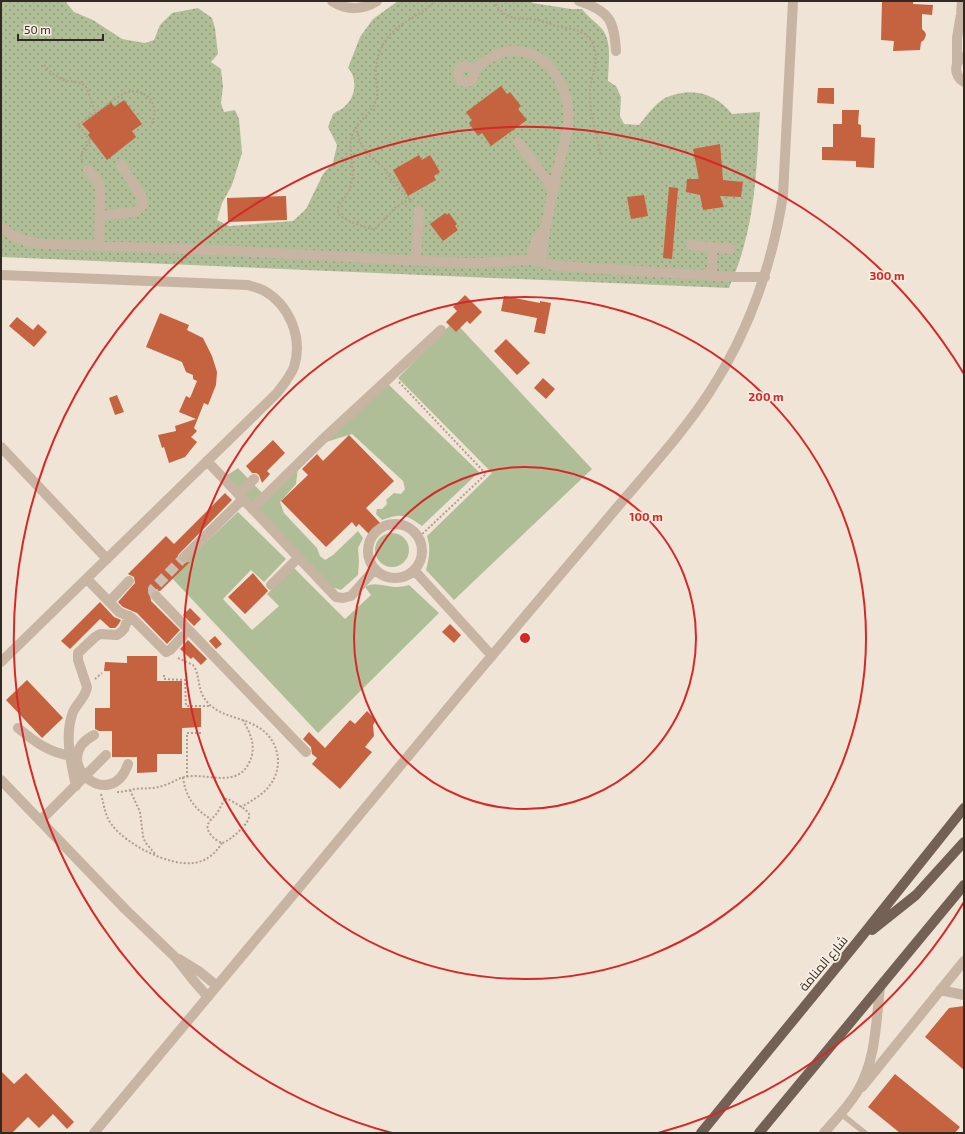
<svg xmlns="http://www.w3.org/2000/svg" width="965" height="1134" font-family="'Exo 2',Cairo,sans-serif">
<defs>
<pattern id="park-dots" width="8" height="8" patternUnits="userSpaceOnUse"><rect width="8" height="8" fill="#b0be97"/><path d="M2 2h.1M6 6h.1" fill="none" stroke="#909a7b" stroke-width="1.8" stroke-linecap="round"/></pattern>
</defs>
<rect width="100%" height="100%" fill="#f0e4d6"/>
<path fill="#b0be97" d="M 454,321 L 592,469 L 454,600 L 426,570 C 429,558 431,548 427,536 L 492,473 L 398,378 Z
M 388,384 L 479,472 L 422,526 C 406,514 401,513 382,520 L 376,514 L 377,509 L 382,509 L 387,504 L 386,500 L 394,493 L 401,494 L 405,489 L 403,481 L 352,434 L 326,442 Z
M 298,466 L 296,484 L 280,502 L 284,513 L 317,548 L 320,556 L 325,560 L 333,555 L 358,531 L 363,538 L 358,548 L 359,562 L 358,575 L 341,590 L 328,586 L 223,478 L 238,468 L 266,497 Z
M 238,512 L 286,559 L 264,582 L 251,570 L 223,599 L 252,630 L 279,606 L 267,594 L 294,568 L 345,619 L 371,595 L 365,587 C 375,581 385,587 396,587 C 401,587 405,586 409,585 L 439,613 L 318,733 L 170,576 Z
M375 550a17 17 0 1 1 34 0a17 17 0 1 1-34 0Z"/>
<path fill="url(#park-dots)" d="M 1,1 L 65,1 L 74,12 L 93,20 L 122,39 L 145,43 L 154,40 L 160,25 L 172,13 L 198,8 L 212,18 L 215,28 L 218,54 L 211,62 L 221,69 L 223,87 L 221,103 L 224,112 L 235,110 L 239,119 L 242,153 L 232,185 L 222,203 L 217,220 L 229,226 L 293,221 L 306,209 L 323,174 L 333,163 L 337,145 L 328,127 L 333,114 C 337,111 341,110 344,107 C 356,97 358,79 348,68 L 360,37 L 373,19 L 398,1 L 529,1 L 533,3 L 571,9 L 582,9 C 588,17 596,22 602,29 C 613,43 608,64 608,81 L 616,86 L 621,97 L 620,116 L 624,124 L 639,125 C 647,115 655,104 665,98 C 669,96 673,95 677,94 C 699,88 719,97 732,114 L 760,112 C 757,160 756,209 741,256 C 738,267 733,277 729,288 L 1,257 Z"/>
<path fill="#c5623f" d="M 882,1 L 913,1 L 913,4 L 933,5 L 932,15 L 922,14 L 922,29 L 925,32 L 926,35 L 924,40 L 921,42 L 920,50 L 893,51 L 894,41 L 881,40 Z
M 501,86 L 507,94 L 510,92 L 521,106 L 518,109 L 527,120 L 491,146 L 482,133 L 478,136 L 469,123 L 472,120 L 466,112 Z
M 818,88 L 834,88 L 834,104 L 817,103 Z
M 124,100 L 142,124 L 132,131 L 136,137 L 107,160 L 88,135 L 90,133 L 82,124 L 111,102 L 114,107 Z
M 842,110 L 859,110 L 858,124 L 861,125 L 861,137 L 875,138 L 874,168 L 856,167 L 856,161 L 822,160 L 822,147 L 833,147 L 833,124 L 842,124 Z
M 720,144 L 723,180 L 743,182 L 741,197 L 720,196 L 724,207 L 703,210 L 700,195 L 686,192 L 687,179 L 699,179 L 693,149 Z
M 419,155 L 422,160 L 430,155 L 440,172 L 434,176 L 436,180 L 408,196 L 393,170 Z
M 669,187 L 678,188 L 672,259 L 663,258 Z
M 644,195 L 648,216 L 631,219 L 627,197 Z
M 286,196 L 287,220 L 228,222 L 227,198 Z
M 445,213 L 447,215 L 449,213 L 457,224 L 455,226 L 458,230 L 443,241 L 430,224 Z
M 465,295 L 482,312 L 470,324 L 467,321 L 456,332 L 446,322 L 457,311 L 453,307 Z
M 504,296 L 540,303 L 540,301 L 551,303 L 545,334 L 534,332 L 537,318 L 501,311 Z
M 160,313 L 189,325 L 187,330 L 203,338 L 212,356 L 217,372 L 216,385 L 208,405 L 204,403 L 194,428 L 197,431 L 191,437 L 197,442 L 185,457 L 169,463 L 164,447 L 162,448 L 158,435 L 176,431 L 175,426 L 196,419 L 179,412 L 186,396 L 190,398 L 197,381 L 193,379 L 193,375 L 186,372 L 182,362 L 146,347 Z
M 17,317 L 33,330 L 38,324 L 47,332 L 34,347 L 9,326 Z
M 506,339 L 530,363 L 517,375 L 494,351 Z
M 543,378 L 555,389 L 546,399 L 534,388 Z
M 117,395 L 124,412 L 115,415 L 109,398 Z
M 349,435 L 394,481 L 366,508 L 382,525 L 371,536 L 359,524 L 356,527 L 352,522 L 326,547 L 281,501 L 308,475 L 302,469 L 317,454 L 323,461 Z
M 273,440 L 285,453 L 267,471 L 270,474 L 262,483 L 259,475 L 256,473 L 252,473 L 246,466 Z
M 225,493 L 232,500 L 178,555 L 178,559 L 180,562 L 183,563 L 190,562 L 160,591 L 154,590 L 150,594 L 151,601 L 180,630 L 167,644 L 137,613 L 123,607 L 118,602 L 135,583 L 134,577 L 128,574 L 166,536 L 174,544 Z
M 253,573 L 268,591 L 245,614 L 228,597 Z
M 100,602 L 114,617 L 121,620 L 118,625 L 115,628 L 110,628 L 100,619 L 70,649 L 61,641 Z
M 190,608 L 201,619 L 194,626 L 183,615 Z
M 450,624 L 461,635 L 454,643 L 442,632 Z
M 215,636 L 222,644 L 216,649 L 209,641 Z
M 188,640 L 207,659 L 201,665 L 193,657 L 191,659 L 180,649 Z
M 127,656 L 157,656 L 157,681 L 182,681 L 182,708 L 201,708 L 201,727 L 182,728 L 182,754 L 157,754 L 157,772 L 137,773 L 137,757 L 112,757 L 112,731 L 99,731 L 95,729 L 95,708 L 110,708 L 110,671 L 104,671 L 105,662 L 127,663 Z
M 27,680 L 63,718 L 42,738 L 6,700 Z
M 367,711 L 376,720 L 373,725 L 374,736 L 365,747 L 372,752 L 340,789 L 312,764 L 317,758 L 312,754 L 311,747 L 303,739 L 309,732 L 325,748 L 350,720 L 355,724 Z
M 964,1006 L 964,1070 L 925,1037 L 949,1008 Z
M 1,1071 L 14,1084 L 26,1073 L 74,1122 L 67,1129 L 53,1114 L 39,1128 L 28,1117 L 12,1133 L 1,1133 Z
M 895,1074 L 960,1127 L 955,1133 L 900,1133 L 868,1107 Z"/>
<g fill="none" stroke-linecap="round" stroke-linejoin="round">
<path stroke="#cabfb3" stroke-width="10" stroke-dasharray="10 5" stroke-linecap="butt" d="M 156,596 L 153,592 L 153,589 L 184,557"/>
<path stroke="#b39e8d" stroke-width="2" stroke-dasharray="2 2" stroke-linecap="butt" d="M 493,1 C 497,7 502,13 508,16 C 516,20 524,18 532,19 C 541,20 548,23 556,26 C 572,30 587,28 594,47 C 600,63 589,79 590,95 C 590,115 597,136 601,156
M 44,65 C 50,72 56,77 64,80 C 71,82 80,81 85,86 C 89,90 91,104 96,112
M 356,127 L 360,142 L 367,154 L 384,168 L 391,179 L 413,202
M 82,161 C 80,153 84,147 91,142 L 78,125 L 124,93 C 148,86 162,106 150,127
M 410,199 L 396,207 L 376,228 L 372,229 C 365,227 342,220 339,214 C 335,205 344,200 348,193 C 350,189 352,183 352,179 C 354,165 348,149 352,136 C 356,120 375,113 377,96 C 378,90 376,84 376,78 C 375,66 378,53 384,43 C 396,22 419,18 435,1
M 399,382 L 486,474 L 418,538
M 178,658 L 193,665 L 195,668 C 201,682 197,692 209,704 C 222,717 241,717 256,726 C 278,737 285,765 270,785 C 263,795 251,801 241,807
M 164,675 L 164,679 L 185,680 L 186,706 L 210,706
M 95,679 L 102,673
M 183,777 C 185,796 195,810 211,819
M 187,777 L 187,733 L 201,733
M 130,790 L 140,812 L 143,836 L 145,842 L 156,855
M 117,792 C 123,792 129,790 135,789 C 146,788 155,789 165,785 C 172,783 178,778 185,777 C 206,772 236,789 249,763 C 257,747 251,735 243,720
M 101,794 C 104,805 105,816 112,825 C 127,845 169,866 193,863 C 206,862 216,853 222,843
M 225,799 L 228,799 C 233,802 247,809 249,814 C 252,822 230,841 222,843 C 216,841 205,832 208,824 C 210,820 214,817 217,813 C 220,809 222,803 225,799 Z"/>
<path stroke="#c7b4a3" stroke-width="5.5" d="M 840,1113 L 865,1133"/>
<path stroke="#c7b4a3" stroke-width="10" d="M 332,1 C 347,11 363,10 377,1
M 579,1 C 610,11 614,21 616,51
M 964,57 C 953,62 954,76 964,82
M 957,63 L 957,38 L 961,14 L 962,1
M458 74a8 8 0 1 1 16 0a8 8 0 1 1-16 0Z
M 473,70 C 490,56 509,45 531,54 C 542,58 550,66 556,75 C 580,110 563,144 555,180 C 552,197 548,214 545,231 C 543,241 543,251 541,261
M 518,142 L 554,190
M 88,170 L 98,182 L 100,190 L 99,246
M 100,216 L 135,212 L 142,206 L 142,197 L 121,165
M 1,227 C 15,239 28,243 46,244 L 236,251 L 462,263 L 480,263 L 530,260 L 558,266 L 574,267 L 735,277 L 765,277
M 691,245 L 731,249
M 416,259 L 419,211
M 530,260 C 533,248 536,237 545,229
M 1,275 L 248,285 C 253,287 259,288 263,290 C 290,305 303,338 294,367 C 290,377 283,385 277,393 L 1,662
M 712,275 L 712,247
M 1,447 L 107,559
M 207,461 L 336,597 L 343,598 L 351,596 L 375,569
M 238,494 L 254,479
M 252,509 L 322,440 L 441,330
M368 551a27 27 0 1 1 54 0a27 27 0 1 1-54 0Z
M 184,557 L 243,499
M 414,570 L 492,656
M 87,579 L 119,612 L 132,618 L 166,652 L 170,650 L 183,636
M 271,585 L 298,558
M 156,596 L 306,752
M 109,602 L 129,581
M 18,728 C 35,742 48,752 71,756
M 94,735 C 47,760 111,815 128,764
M 1,780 L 125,909 L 175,957 L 193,980 L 208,997
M 76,786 C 71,763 64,735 73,712 C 77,703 86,697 87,687 L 78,660 L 78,653 L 95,637 L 100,634 L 117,635 L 121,632 L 124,629 L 129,616
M 40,821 L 106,755
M 179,959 L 200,972 L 217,986
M 940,990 L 964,995
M 862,1087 L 964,961
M 94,1133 C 219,984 344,834 468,684 C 515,628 562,572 609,517 C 643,476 680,437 709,393 C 749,332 772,266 783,195 L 793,1"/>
<path stroke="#c7b4a3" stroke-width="10" d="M 824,1133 C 835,1120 848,1107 857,1092 C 876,1061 876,1022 880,987"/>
<path stroke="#746156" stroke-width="10" d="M 872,930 L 916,895 L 964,842
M 701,1133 L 858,941 L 964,808
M 759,1133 L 964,885"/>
</g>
<g fill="none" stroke="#d62828" stroke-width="2">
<circle cx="525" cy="638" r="171"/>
<circle cx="525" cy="638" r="341"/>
<path d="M964 902A512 512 0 0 1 658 1133M392 1133A512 512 0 1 1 964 374"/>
</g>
<g text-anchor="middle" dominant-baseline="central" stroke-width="3.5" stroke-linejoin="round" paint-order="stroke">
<g font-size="13" fill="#322925" stroke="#f8eee2">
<text transform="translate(823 963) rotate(-50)">شارع المنامة</text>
</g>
</g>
<circle cx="525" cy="638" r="6" fill="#d62828" stroke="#f8eee2" stroke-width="2"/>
<g font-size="12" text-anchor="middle" font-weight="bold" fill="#d62828" stroke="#f8eee2" stroke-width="3.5" stroke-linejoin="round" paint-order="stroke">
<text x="887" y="280">300 m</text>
<text x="766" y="401">200 m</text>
<text x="646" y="521">100 m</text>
</g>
<rect width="965" height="1134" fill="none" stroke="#322925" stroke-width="4"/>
<path d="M18 34v6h85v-6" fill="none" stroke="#322925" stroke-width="2"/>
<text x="24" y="34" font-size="12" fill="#322925" stroke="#f8eee2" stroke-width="3" paint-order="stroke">50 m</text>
</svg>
